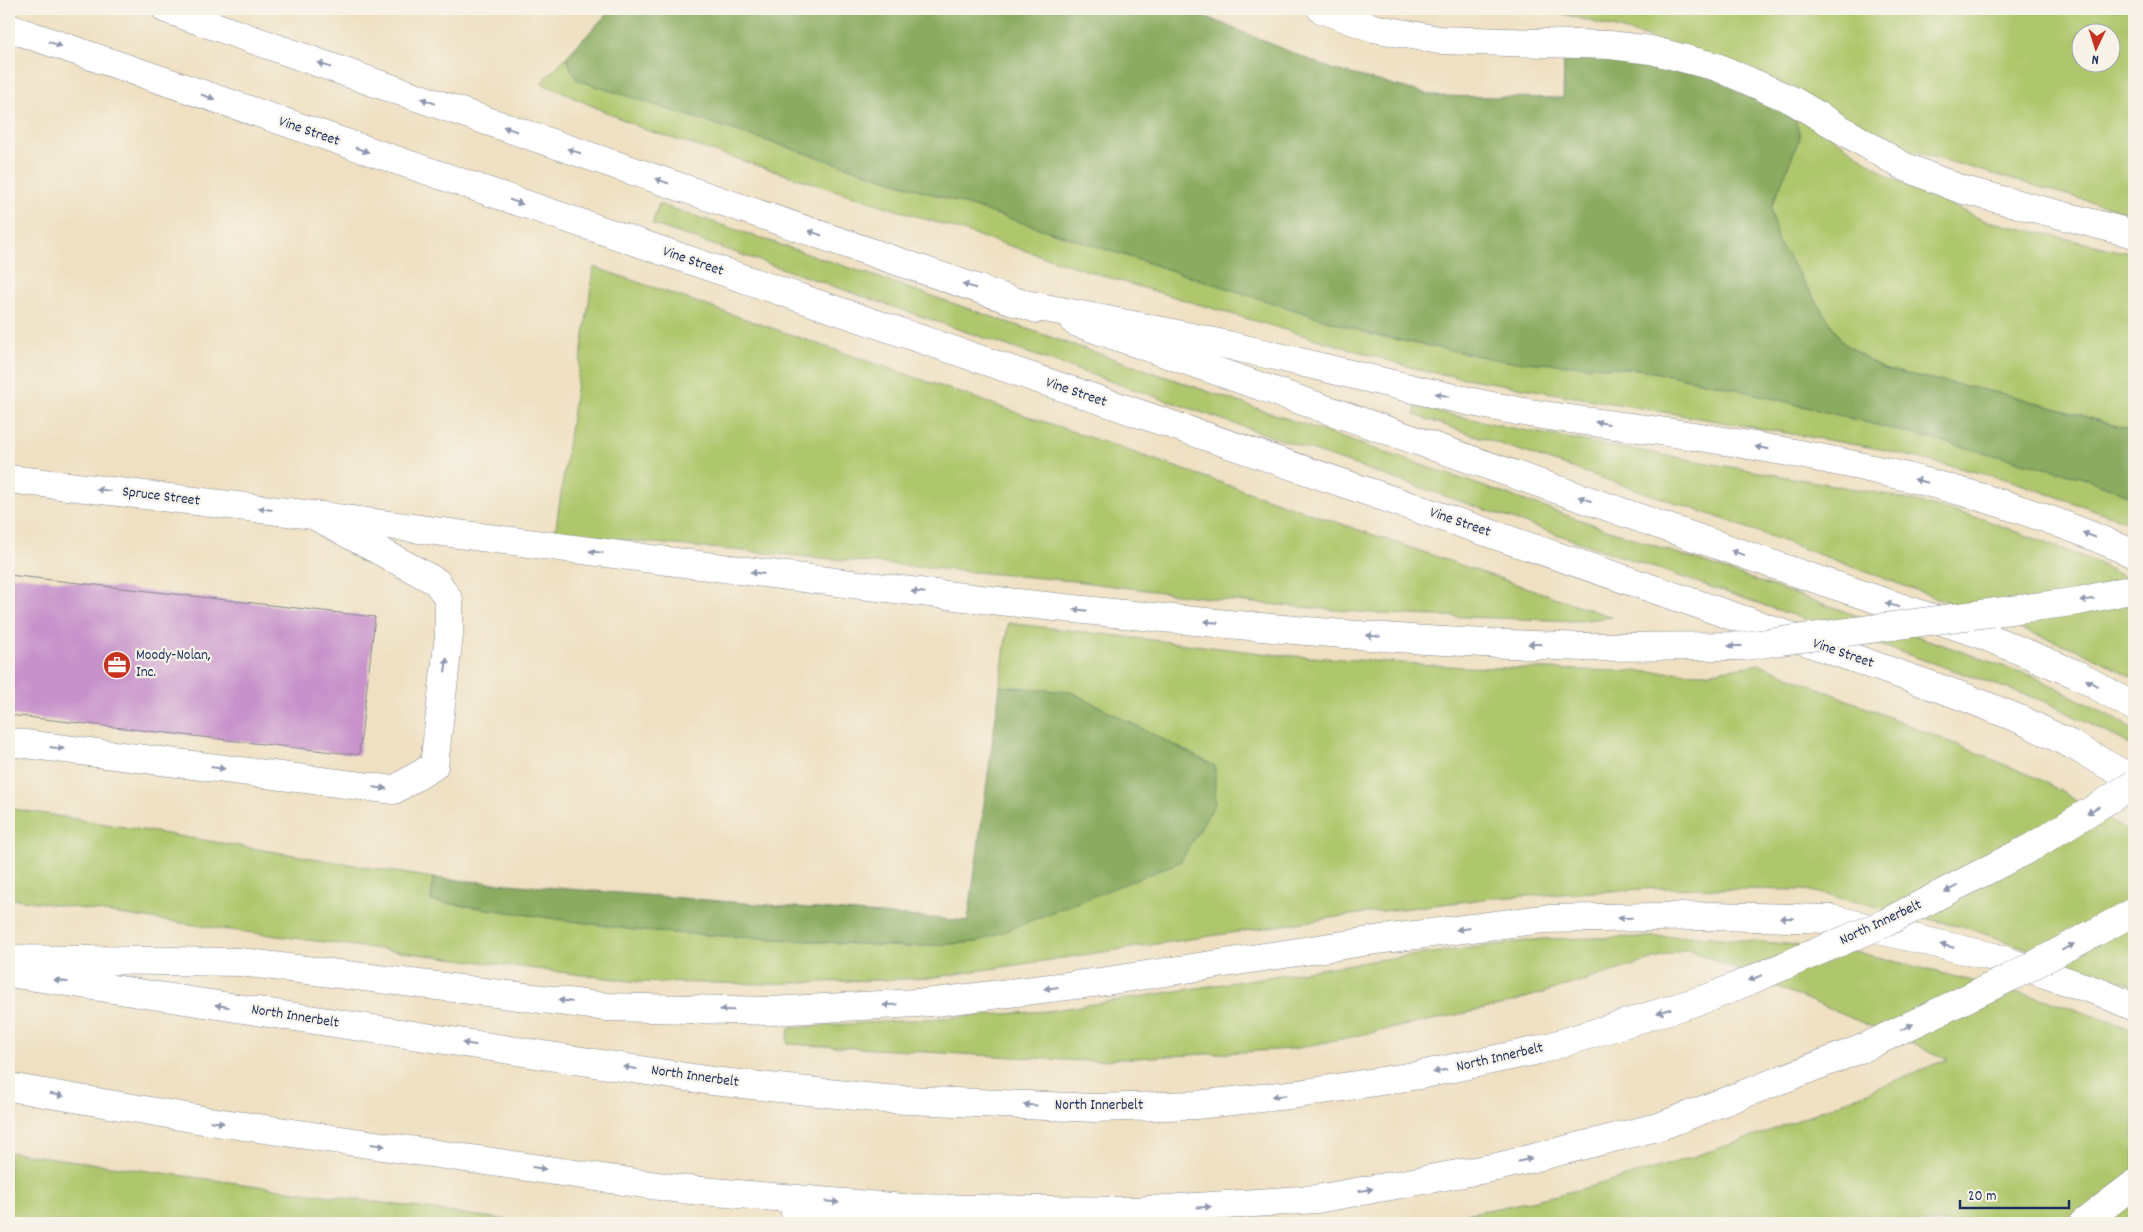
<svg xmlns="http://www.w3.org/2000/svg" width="2143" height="1232" font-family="Dekko,sans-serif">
<rect width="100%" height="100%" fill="#f7f3e8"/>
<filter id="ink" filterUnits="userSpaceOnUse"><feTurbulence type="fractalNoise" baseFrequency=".02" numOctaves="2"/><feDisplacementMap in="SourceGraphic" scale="10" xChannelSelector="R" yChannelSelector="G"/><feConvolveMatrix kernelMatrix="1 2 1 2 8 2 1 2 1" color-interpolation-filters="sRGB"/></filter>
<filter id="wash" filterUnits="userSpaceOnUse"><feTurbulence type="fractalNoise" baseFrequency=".0096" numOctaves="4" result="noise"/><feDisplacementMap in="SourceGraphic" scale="20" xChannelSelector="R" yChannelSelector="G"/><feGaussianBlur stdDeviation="1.12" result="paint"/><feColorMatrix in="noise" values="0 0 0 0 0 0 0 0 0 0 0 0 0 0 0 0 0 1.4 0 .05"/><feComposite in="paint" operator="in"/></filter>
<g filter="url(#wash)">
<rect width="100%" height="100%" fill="#efe0c1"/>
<path fill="#afc76c" stroke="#657b65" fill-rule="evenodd" d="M 1545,9 L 2134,9 L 2134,214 L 1884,143 L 1645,36 ZM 2080,32 L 2110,32 L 2110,62 L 2080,62 Z
M 566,57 L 577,80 L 1373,335 L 1505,361 L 1638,369 L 1720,385 L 2081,477 L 2134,497 L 2134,524 L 2009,480 L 1880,449 L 1424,371 L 1120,281 L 646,130 L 541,83 Z
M 1793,110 L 1892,178 L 1983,220 L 2134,254 L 2134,431 L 2013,396 L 1883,369 L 1843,343 L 1777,240 L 1771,208 L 1800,137 Z
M 659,204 L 865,273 L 2038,678 L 2134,729 L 2134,748 L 2122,740 L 2046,702 L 652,224 Z
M 594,267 L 1612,617 L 1579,621 L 1382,614 L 1232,601 L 1074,581 L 555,534 Z
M 1416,407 L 1522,430 L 1889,495 L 1983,519 L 2096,562 L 2134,582 L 2134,678 L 2081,651 L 1712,515 L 1414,415 Z
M 1008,623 L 1279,655 L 1464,667 L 1705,673 L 1760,664 L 2040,779 L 2134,835 L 2134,986 L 1971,929 L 1806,890 L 1660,888 L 1493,898 L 1358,914 L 929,978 L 771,984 L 638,982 L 222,929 L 9,898 L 9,808 L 433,878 L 431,901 L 642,931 L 908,947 L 977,942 L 1214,766 L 1071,692 L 1000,686 Z
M 1699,936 L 1850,950 L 2051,1001 L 2134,1030 L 2134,1223 L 1407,1223 C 1522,1208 1635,1177 1744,1140 C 1813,1116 1880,1086 1948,1059 L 1688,949 L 1499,1006 L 1293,1049 L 1083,1061 L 787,1044 L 789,1028 L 1048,1011 L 1377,960 L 1542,939 Z
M 9,1152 L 530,1223 L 9,1223 Z"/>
<path fill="#8bac60" stroke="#536e5f" d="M 608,9 L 1187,9 L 1332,69 L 1436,96 L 1563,98 L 1564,55 L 1653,61 L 1703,73 L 1793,110 L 1800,137 L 1771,208 L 1777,240 L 1843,343 L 1883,369 L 2013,396 L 2134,431 L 2134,497 L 2081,477 L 1720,385 L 1638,369 L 1505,361 L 1373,335 L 577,80 L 566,57 L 607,14 Z
M 1000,686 L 1071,692 L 1215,766 L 1215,804 L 1180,862 L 977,942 L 908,947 L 642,931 L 431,901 L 433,878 L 968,921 Z"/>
<g id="blocks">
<path fill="#c792cb" d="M 9,575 L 375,617 L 359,755 L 9,715 Z"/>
</g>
</g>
<g filter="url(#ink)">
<use href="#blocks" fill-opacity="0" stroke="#858890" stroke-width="1"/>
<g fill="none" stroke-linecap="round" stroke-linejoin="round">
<defs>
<path id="minor" d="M 166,9 L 370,81 L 1037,309
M 1321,9 L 1373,28 L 1439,40 L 1610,45 L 1651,50 L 1717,67 L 1792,100 L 1903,166 L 1960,189 L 2134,234
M 9,28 L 1753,623 L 1967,698 L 2024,721 L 2074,746 L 2134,780
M 1075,322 L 1792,571 L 1980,634 L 2078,675 L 2134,707
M 9,479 L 313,515 L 437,582 L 449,600 L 449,635 L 434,766 L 394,790 L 9,742"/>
<path id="highway" d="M 1015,302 C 1089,317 1163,330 1236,347 C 1330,368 1423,394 1518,411 C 1582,422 1647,428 1712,439 C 1857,462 2000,493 2134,554
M 313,515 C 674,562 1035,612 1398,638 C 1460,643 1522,644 1584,647
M 9,959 L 240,962 L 608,1007 L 770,1011 L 935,1002 L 1100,982 L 1376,940 L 1543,919 L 1712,916 L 1832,919 L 1994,957 L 2102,993 L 2134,1007
M 9,973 L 712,1081 L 885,1099 L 1094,1108 L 1196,1105 L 1298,1094 L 1420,1075 L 1539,1050 L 1711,997
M 9,1087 L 209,1121 L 679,1189 L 904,1208 L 1135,1211 L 1317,1199 L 1497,1167 L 1661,1126 L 1863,1048
M 795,1213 L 841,1223
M 2083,1223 L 2134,1184"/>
</defs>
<use href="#minor" stroke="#858890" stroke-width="29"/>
<use href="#highway" stroke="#858890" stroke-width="29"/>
<use href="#minor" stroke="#fff" stroke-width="28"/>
<use href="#highway" stroke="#fff" stroke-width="28"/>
<defs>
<path id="highway-bridge" d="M 1584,647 L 1744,646 L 2079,601 L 2134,589
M 1711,997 L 1885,923 L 2032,847 L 2134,784
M 1863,1048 L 2011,977 L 2134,912"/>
</defs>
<use href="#highway-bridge" stroke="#858890" stroke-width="29" stroke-linecap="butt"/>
<use href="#highway-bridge" stroke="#fff" stroke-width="28"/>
</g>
<defs><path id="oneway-solid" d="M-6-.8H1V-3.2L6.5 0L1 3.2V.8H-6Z" transform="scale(1.25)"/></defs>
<g fill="#8d97ae">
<use href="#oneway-solid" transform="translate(55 44) rotate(19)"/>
<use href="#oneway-solid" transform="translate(324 65) rotate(-161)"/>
<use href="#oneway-solid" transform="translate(208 97) rotate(19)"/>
<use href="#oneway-solid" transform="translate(428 101) rotate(-161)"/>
<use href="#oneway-solid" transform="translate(510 129) rotate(-161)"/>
<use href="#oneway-solid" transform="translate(362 150) rotate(19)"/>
<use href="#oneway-solid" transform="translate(574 151) rotate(-161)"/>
<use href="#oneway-solid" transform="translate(662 181) rotate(-161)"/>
<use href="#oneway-solid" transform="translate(516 202) rotate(19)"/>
<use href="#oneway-solid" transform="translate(815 233) rotate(-161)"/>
<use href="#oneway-solid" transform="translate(969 286) rotate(-161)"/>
<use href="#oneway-solid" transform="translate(1442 395) rotate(-168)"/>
<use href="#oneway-solid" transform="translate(1602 423) rotate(-172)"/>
<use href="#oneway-solid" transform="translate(1762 448) rotate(-170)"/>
<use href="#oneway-solid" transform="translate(1921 481) rotate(-166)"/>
<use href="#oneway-solid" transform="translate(103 490) rotate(-173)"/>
<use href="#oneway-solid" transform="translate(1585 499) rotate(-161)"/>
<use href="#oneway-solid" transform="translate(265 509) rotate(-173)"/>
<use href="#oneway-solid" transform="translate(2089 535) rotate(-159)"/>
<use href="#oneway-solid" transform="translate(596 552) rotate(-173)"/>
<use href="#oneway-solid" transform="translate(1738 553) rotate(-161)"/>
<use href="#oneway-solid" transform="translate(757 573) rotate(-173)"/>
<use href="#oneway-solid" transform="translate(918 592) rotate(-174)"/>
<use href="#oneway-solid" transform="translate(2087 600) rotate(168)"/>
<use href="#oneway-solid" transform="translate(1892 605) rotate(-162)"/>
<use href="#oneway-solid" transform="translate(1080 610) rotate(-174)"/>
<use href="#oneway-solid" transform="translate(1211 622) rotate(-175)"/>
<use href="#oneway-solid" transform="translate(1373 636) rotate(-175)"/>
<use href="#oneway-solid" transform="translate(1535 644) rotate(-178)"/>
<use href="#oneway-solid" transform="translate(1735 646) rotate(180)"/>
<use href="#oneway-solid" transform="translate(446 665) rotate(-83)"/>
<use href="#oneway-solid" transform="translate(2092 683) rotate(-150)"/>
<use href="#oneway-solid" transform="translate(57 748) rotate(7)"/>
<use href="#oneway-solid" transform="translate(218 768) rotate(7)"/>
<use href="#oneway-solid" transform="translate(380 788) rotate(7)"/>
<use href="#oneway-solid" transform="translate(2093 810) rotate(149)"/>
<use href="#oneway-solid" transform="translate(1951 889) rotate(153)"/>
<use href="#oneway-solid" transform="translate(1625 918) rotate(179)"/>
<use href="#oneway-solid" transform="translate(1787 918) rotate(-178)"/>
<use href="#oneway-solid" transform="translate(1463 929) rotate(173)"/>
<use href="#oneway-solid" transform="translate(1947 946) rotate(-167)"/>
<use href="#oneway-solid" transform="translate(2068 947) rotate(-28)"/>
<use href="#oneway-solid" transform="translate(1755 978) rotate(157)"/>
<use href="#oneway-solid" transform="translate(61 981) rotate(-171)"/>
<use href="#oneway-solid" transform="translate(1051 988) rotate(173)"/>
<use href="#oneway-solid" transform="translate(565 1001) rotate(-173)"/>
<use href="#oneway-solid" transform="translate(890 1005) rotate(177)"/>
<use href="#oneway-solid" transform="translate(222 1006) rotate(-171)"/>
<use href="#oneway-solid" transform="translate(727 1010) rotate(-179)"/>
<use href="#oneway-solid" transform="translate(1664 1011) rotate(163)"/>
<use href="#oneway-solid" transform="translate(1907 1027) rotate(-26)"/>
<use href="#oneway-solid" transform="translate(469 1044) rotate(-171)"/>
<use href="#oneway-solid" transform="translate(630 1068) rotate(-171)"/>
<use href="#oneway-solid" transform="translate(1440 1071) rotate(168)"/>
<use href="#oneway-solid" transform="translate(57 1095) rotate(10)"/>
<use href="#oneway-solid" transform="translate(1279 1096) rotate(174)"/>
<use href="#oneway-solid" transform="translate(1030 1105) rotate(-177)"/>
<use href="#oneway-solid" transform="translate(217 1122) rotate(8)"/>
<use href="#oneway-solid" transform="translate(378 1145) rotate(8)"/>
<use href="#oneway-solid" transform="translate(1525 1160) rotate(-14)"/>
<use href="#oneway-solid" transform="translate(539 1168) rotate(8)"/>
<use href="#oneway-solid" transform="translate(1366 1190) rotate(-10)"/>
<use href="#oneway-solid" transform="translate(832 1202) rotate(5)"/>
<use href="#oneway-solid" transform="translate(1204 1207) rotate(-4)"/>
</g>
</g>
<defs>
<symbol id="office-disc" viewBox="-11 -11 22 22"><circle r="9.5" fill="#c8321e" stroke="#f7f3e8"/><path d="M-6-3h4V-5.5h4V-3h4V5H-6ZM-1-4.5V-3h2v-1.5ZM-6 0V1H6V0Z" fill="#fff"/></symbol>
</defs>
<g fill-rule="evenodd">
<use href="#office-disc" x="101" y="649" width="32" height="32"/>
</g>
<g text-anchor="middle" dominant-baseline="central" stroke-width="4.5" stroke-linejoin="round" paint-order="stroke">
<g font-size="15" fill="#1b2f5e" stroke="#f7f3e8">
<text transform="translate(309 132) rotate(19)">Vine Street</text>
<text transform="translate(693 262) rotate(19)">Vine Street</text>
<text transform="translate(1076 393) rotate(19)">Vine Street</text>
<text transform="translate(161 497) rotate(7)">Spruce Street</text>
<text transform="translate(1460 523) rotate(19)">Vine Street</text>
<text transform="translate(1843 654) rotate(19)">Vine Street</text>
<text transform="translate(1881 923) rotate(-25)">North Innerbelt</text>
<text transform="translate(295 1017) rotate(9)">North Innerbelt</text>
<text transform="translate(1500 1058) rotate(-13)">North Innerbelt</text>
<text transform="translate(695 1077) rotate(8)">North Innerbelt</text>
<text x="1099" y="1106">North Innerbelt</text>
</g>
<g font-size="15" fill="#1b2f5e" stroke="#f7f3e8" text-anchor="start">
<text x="136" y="656">Moody-Nolan,<tspan x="136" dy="17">Inc.</tspan></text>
</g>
</g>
<rect width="2143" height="1232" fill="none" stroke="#f7f3e8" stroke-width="30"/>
<g transform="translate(2096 48) rotate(184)"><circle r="24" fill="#f7f3e8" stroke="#9fa5b1"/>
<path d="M0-4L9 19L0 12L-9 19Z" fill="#c8321e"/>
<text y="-8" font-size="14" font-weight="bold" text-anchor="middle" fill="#1b2f5e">N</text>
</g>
<path d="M1960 1200v8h109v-8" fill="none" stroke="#1b2f5e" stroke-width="2.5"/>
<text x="1968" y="1200" font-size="15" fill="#1b2f5e" stroke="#f7f3e8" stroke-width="4" paint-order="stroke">20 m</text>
</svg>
